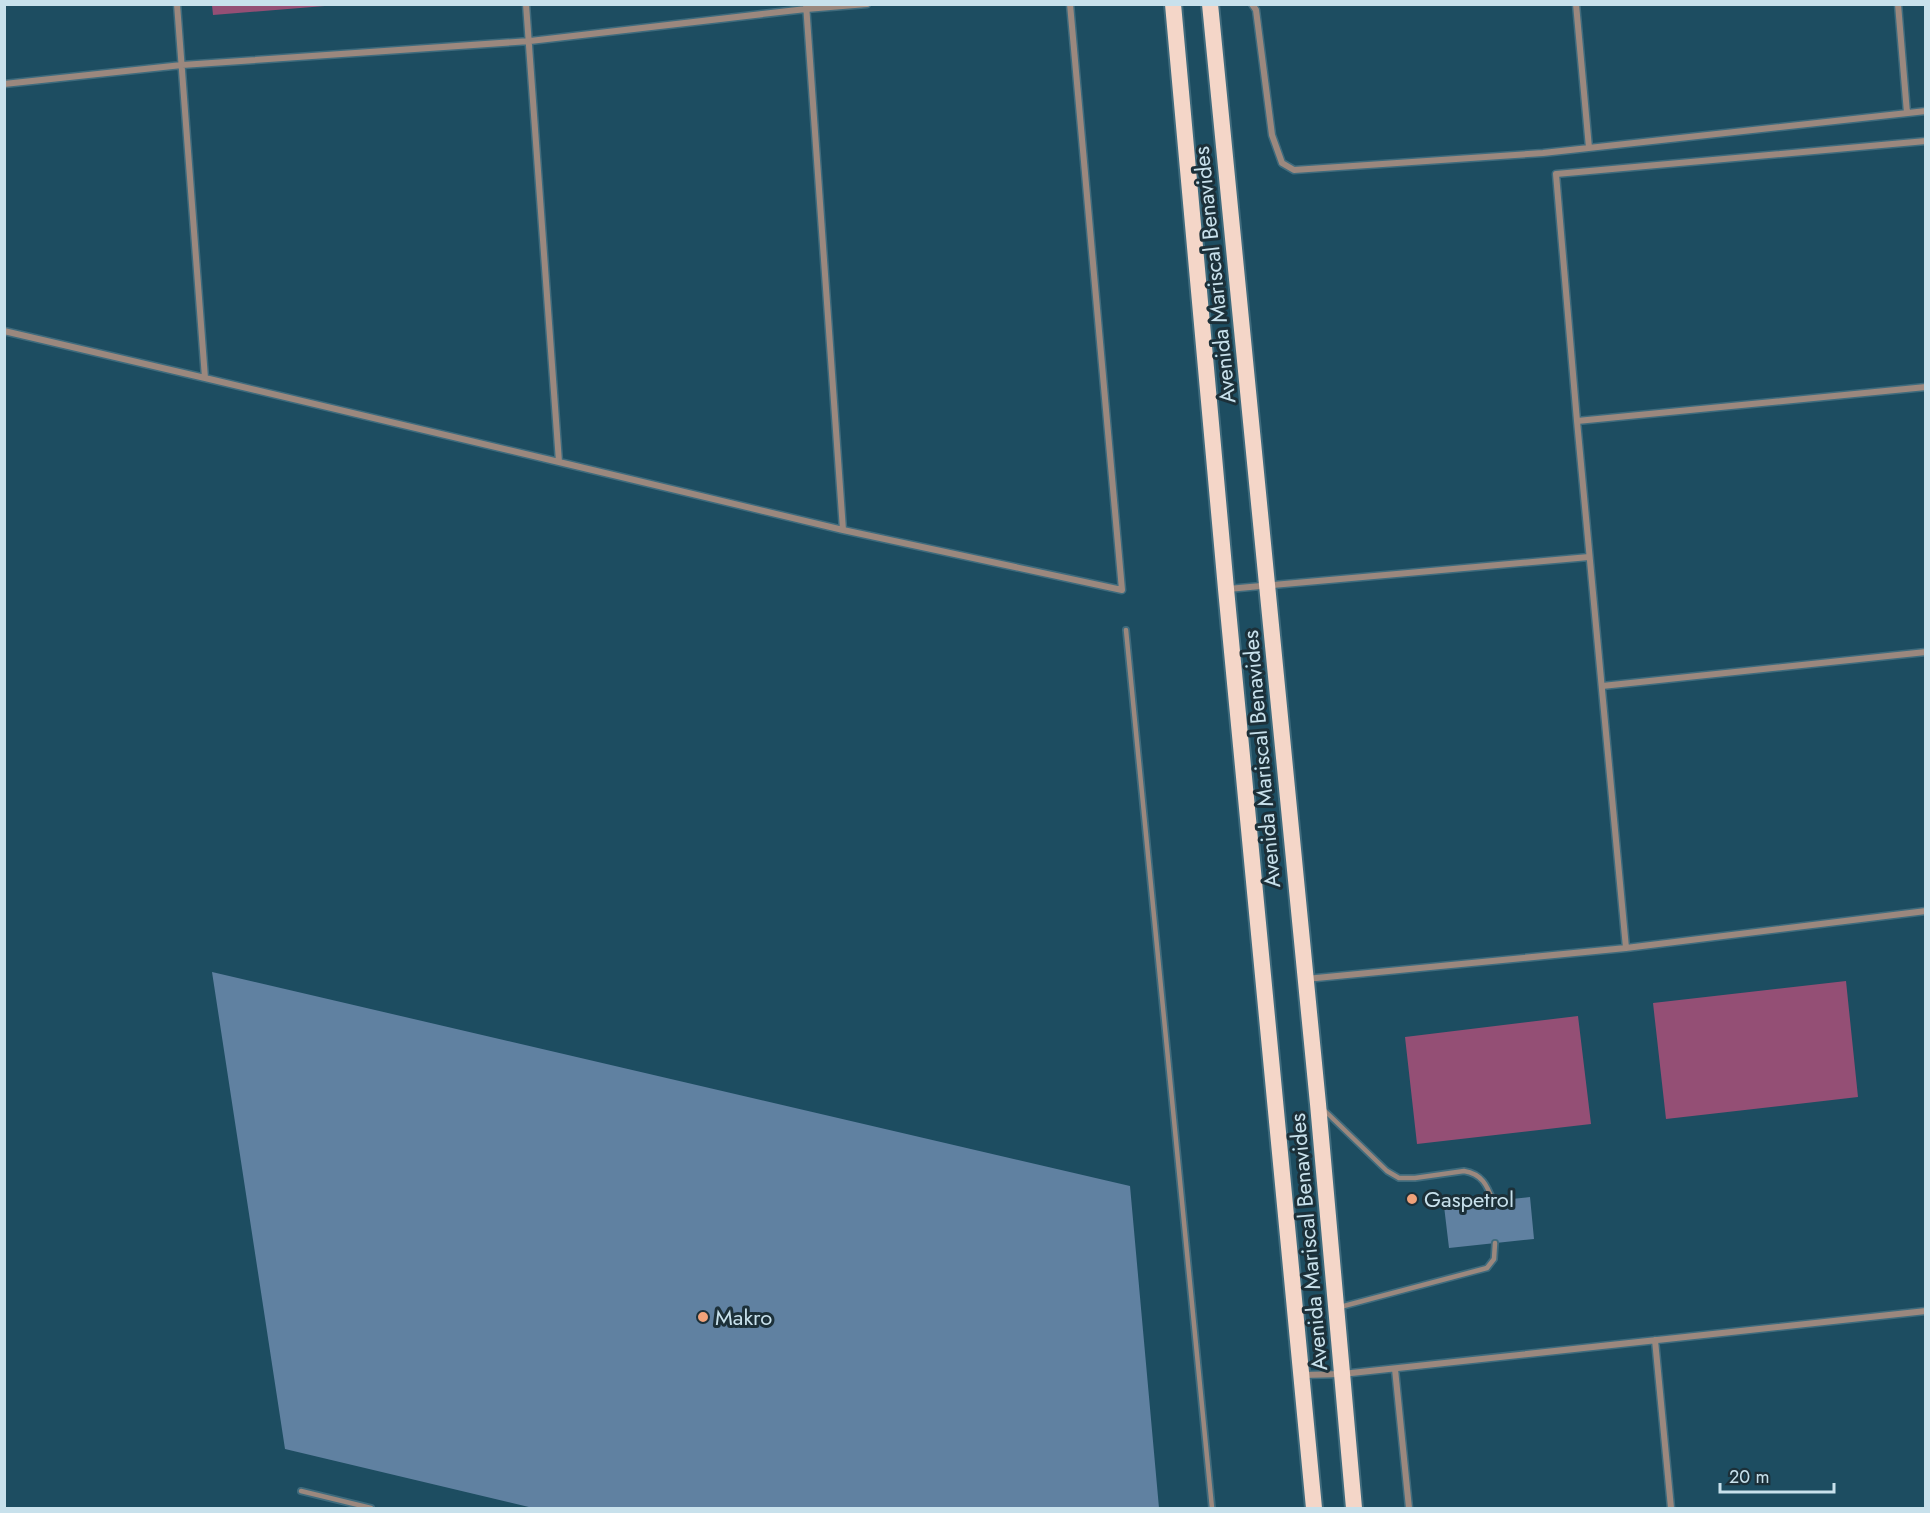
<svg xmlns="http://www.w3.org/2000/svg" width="1930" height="1513" font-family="Jost,sans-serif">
<rect width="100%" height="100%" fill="#1d4d61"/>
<path fill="#944f75" d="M 212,5 L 212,4 L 337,5 L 213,15 Z
M 1846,981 L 1858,1097 L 1666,1119 L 1653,1003 Z
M 1578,1016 L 1591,1124 L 1417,1144 L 1405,1037 Z"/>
<path fill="#6081a1" d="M 212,972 L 1130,1186 L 1159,1508 L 533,1508 L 285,1449 Z
M 1530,1197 L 1534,1239 L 1449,1248 L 1444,1206 Z"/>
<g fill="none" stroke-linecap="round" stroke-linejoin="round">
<defs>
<path id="service" d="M 1126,630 L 1212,1508
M 1325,1111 L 1387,1171 L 1399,1178 L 1415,1178 L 1464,1171 C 1482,1174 1487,1185 1493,1201
M 1340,1307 L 1487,1268 L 1494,1259 L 1495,1243
M 301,1491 L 371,1508"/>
<path id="minor" d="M 1252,4 L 1256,10 L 1272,135 L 1282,163 L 1294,170 L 1543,153 L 1926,111
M 1576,4 L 1589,148
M 1898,4 L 1907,113
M 4,84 L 182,65 L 530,41 L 806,9 L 867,4
M 4,331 L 205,378 L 177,4
M 205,378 L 559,462 L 526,4
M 1577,421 L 1926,387
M 559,462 L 843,530 L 806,4
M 843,530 L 1122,590 L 1070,4
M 1228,589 L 1589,557
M 1602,686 L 1926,652
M 1626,948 L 1577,421 L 1556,174 L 1926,141
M 1306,979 L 1626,948 L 1926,911
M 1655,1340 L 1671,1508
M 1395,1369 L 1409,1508
M 1303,1375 L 1342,1374 L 1926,1311"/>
<path id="trunk" d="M 1173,4 L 1226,589 L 1314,1508
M 1210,4 L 1318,1104 L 1354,1508"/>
</defs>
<use href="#service" stroke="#3f6b7d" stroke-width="8"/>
<use href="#minor" stroke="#3f6b7d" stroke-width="9"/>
<use href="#trunk" stroke="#3f6b7d" stroke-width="20"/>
<use href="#service" stroke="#9b887e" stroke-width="4.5"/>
<use href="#minor" stroke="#9b887e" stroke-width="6"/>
<use href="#trunk" stroke="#f4d6c8" stroke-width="16"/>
</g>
<g fill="#f0a27a" stroke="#1c3039" stroke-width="2">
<circle cx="1412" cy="1199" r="6"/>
<circle cx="703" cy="1317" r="6"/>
</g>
<g text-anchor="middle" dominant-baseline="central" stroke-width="6" stroke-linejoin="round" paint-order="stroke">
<g font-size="22" fill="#c8e1ec" stroke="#1c3039">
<text transform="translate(1214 275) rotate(-96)">Avenida Mariscal Benavides</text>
<text transform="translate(1261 759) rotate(-95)">Avenida Mariscal Benavides</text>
<text transform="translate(1308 1242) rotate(-95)">Avenida Mariscal Benavides</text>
</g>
<g font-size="22" fill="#c8e1ec" stroke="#1c3039" text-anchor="start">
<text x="1424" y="1199">Gaspetrol</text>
<text x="715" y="1317">Makro</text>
</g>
</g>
<rect width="1930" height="1513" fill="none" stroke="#c8e1ec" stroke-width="12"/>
<path d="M1720 1483v9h114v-9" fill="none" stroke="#c8e1ec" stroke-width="3"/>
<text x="1729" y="1483" font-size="18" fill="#c8e1ec" stroke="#1c3039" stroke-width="4.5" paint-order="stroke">20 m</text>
</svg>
